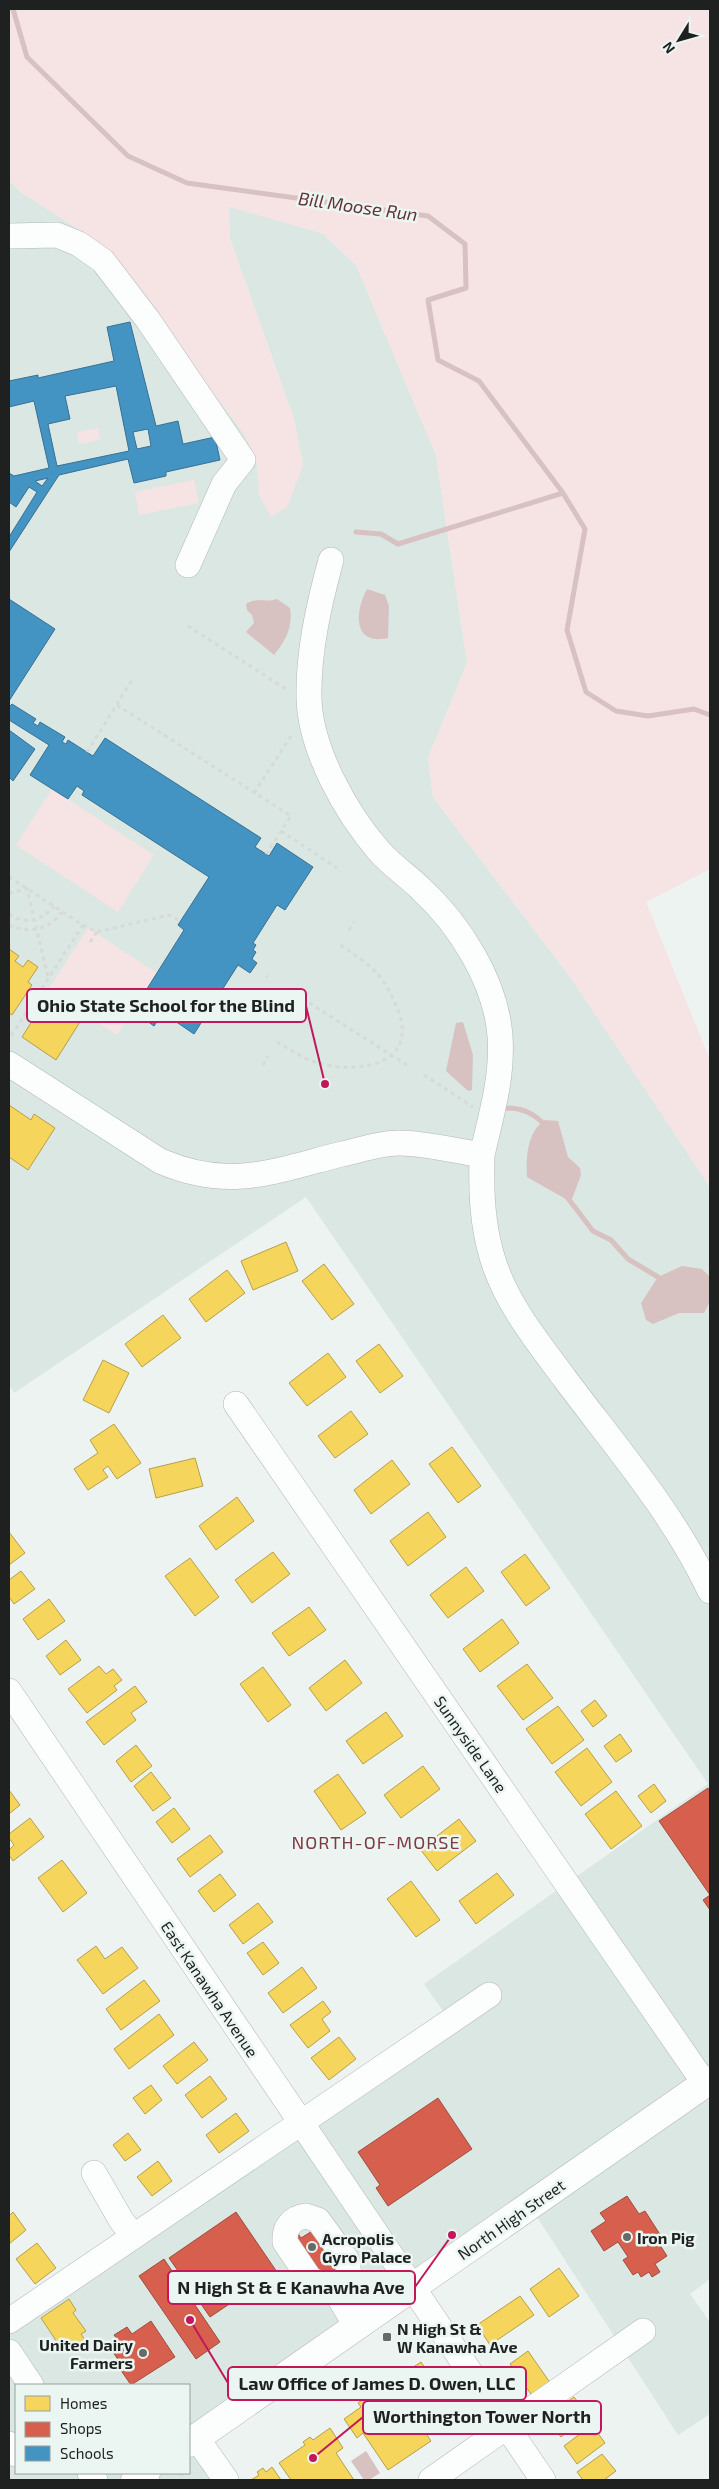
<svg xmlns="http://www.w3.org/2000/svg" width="719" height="2489" font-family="'Exo 2',sans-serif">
<rect width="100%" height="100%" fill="#edf3f1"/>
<path fill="#dae7e3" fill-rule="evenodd" d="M 9,180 L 21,192 L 104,246 L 242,431 L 256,457 L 260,497 L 303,465 L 294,419 L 230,239 L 228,206 L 322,233 L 356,265 L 436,455 L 467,663 L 428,758 L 433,797 L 573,981 L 710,1187 L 710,2279 L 690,2294 L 710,2322 L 710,2414 L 678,2435 L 530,2206 L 193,2438 L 222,2480 L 9,2480 L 9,2320 L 450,2021 L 424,1984 L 708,1784 L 306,1197 L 14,1393 L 9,1385 ZM 16,2385 L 189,2385 L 189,2473 L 16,2473 Z"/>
<path fill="#f6e4e4" d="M 9,9 L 710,9 L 710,869 L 646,902 L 710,1060 L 710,1187 L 573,981 L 433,797 L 428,758 L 467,663 L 436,455 L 356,265 L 322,233 L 229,207 L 230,239 L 294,419 L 303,465 L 288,506 L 271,517 L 260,497 L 256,457 L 242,431 L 104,246 L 21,192 L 9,180 Z
M 98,428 L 100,440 L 79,444 L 77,432 Z
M 194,480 L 199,503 L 139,515 L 135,492 Z
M 52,789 L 154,855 L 118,912 L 16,845 Z
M 88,928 L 157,973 L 117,1035 L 48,990 Z"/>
<path fill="#d8c1c1" d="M 367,589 L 385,595 L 389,606 L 388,638 C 352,646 355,611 367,589 Z
M 277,599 L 290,608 C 293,627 286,640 274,655 L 246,632 L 254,623 L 252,615 L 247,610 L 246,604 C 256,597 266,603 277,599 Z
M 463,1022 L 473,1055 L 472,1090 L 468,1091 L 446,1071 L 456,1023 Z
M 545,1120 L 558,1121 L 568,1157 L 580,1168 L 581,1175 L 571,1202 L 527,1177 C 526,1157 527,1132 545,1120 Z
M 682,1266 L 702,1269 L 710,1277 L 710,1301 L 704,1313 L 679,1313 L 653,1324 L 646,1320 L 641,1303 L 658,1277 Z
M 366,2451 L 380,2473 L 369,2480 L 364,2480 L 351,2461 Z"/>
<path fill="#f6d55c" stroke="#b59f4a" d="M 9,949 L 19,956 L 15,961 L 23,967 L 28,960 L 38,967 L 28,982 L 32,985 L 12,1015 L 9,1013 Z
M 56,996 L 67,1002 L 63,1009 L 70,1014 L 75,1007 L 85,1014 L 56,1060 L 22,1037 L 41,1007 L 46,1011 Z
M 9,1105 L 31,1120 L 34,1114 L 55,1128 L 28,1170 L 9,1157 Z
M 286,1242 L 298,1271 L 253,1290 L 241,1261 Z
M 324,1264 L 354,1304 L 332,1320 L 302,1281 Z
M 227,1270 L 245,1293 L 206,1322 L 189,1299 Z
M 163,1315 L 181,1338 L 142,1367 L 125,1344 Z
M 379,1344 L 403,1376 L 380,1393 L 356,1361 Z
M 328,1353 L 346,1377 L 307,1406 L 289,1383 Z
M 103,1360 L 129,1373 L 109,1413 L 83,1400 Z
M 351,1411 L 368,1434 L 335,1458 L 318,1436 Z
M 114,1424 L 141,1463 L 117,1479 L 108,1466 L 103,1470 L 108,1477 L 88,1490 L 74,1469 L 98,1453 L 90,1440 Z
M 452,1447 L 481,1486 L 458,1503 L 429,1464 Z
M 195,1458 L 203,1486 L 156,1498 L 149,1469 Z
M 392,1460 L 410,1484 L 371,1514 L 354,1490 Z
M 237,1497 L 254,1521 L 216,1550 L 199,1526 Z
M 428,1512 L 446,1537 L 408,1566 L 390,1541 Z
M 9,1532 L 25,1553 L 9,1565 Z
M 273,1552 L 290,1574 L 252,1603 L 235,1580 Z
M 525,1554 L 550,1588 L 526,1606 L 501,1572 Z
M 190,1558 L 219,1597 L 195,1616 L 165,1576 Z
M 466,1567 L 484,1591 L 448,1618 L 430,1595 Z
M 21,1571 L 35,1589 L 14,1604 L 9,1597 L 9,1580 Z
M 49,1599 L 65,1621 L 38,1640 L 23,1619 Z
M 309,1607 L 326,1630 L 289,1656 L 272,1633 Z
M 502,1619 L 519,1643 L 480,1672 L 463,1649 Z
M 66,1640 L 81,1660 L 60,1675 L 46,1656 Z
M 345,1660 L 362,1683 L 326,1711 L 309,1688 Z
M 527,1664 L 553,1698 L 523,1720 L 497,1686 Z
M 99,1666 L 106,1674 L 113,1669 L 122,1680 L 114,1686 L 117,1690 L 87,1713 L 68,1689 Z
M 263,1667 L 291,1705 L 268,1722 L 240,1684 Z
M 135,1686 L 147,1702 L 131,1713 L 136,1720 L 104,1745 L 86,1722 Z
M 595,1700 L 607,1716 L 593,1727 L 581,1711 Z
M 558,1706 L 584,1740 L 552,1764 L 526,1729 Z
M 386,1712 L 403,1736 L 363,1764 L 346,1741 Z
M 620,1734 L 632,1751 L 616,1762 L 604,1746 Z
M 136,1745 L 152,1766 L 131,1782 L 116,1761 Z
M 587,1748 L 612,1782 L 581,1806 L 555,1772 Z
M 423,1766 L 440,1789 L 401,1818 L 384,1795 Z
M 151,1772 L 171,1798 L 153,1811 L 134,1786 Z
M 338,1774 L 366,1813 L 341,1830 L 314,1791 Z
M 654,1784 L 666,1801 L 651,1813 L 638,1796 Z
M 9,1790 L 20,1805 L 9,1814 Z
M 616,1791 L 642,1826 L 611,1849 L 585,1814 Z
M 174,1808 L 190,1829 L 172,1843 L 156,1822 Z
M 30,1818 L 44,1837 L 13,1861 L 9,1855 L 9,1850 L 14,1845 L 9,1838 L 9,1834 Z
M 459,1819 L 476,1841 L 437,1871 L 420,1849 Z
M 210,1835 L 223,1852 L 190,1877 L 177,1859 Z
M 62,1860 L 87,1893 L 63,1912 L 38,1878 Z
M 497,1873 L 514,1895 L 476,1924 L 459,1901 Z
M 220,1874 L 236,1895 L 214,1912 L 198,1891 Z
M 411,1881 L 440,1920 L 416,1937 L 387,1899 Z
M 258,1903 L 273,1922 L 243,1944 L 229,1925 Z
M 263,1942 L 279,1963 L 263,1975 L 247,1953 Z
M 96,1946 L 105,1959 L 122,1947 L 138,1968 L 103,1994 L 77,1960 Z
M 302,1967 L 317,1988 L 283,2013 L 268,1993 Z
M 144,1980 L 160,2001 L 121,2030 L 106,2009 Z
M 323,2001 L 331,2012 L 322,2019 L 330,2031 L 308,2048 L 290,2025 Z
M 159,2014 L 174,2035 L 129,2069 L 114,2049 Z
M 339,2037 L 356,2059 L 329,2080 L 311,2058 Z
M 194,2042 L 208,2060 L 177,2084 L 163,2066 Z
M 210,2076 L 227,2099 L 202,2118 L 185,2095 Z
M 151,2085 L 162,2100 L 145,2114 L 133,2098 Z
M 236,2113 L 249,2131 L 219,2153 L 206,2135 Z
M 128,2133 L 141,2150 L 125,2161 L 113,2145 Z
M 158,2161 L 172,2181 L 152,2196 L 137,2177 Z
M 13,2212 L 26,2230 L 9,2244 L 9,2216 Z
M 37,2243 L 56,2268 L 35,2284 L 16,2259 Z
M 559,2268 L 579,2296 L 549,2317 L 530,2289 Z
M 520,2296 L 534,2315 L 490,2345 L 477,2325 Z
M 69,2299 L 76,2310 L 73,2313 L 86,2331 L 81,2334 L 85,2340 L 75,2347 L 71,2341 L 61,2348 L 41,2318 Z
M 528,2351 L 551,2384 L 533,2397 L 510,2364 Z
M 421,2362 L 451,2407 L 428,2422 L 398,2377 Z
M 393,2385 L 431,2441 L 388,2470 L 363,2433 L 357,2438 L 344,2419 L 361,2407 L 358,2403 L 365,2398 L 369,2402 Z
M 574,2397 L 589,2416 L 561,2437 L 546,2418 Z
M 592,2425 L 605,2443 L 577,2464 L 564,2446 Z
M 330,2428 L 343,2448 L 336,2453 L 354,2480 L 291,2480 L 279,2463 L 305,2445 L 303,2442 L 310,2437 L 313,2440 Z
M 602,2454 L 616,2471 L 604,2480 L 583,2480 L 577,2472 Z
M 272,2467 L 281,2480 L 251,2480 L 259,2475 L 257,2472 L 263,2468 L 266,2472 Z"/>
<path fill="#d6604d" stroke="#9f4d40" d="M 708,1788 L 710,1792 L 710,1910 L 703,1900 L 710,1895 L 659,1821 Z
M 438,2098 L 472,2149 L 388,2206 L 376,2188 L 380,2185 L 358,2152 Z
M 627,2196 L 639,2214 L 645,2211 L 661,2236 L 656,2239 L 667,2256 L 655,2264 L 660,2272 L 652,2277 L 649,2272 L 641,2277 L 638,2272 L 633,2275 L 623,2260 L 628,2257 L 618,2242 L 604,2251 L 591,2231 L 606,2221 L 600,2213 Z
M 236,2212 L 277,2272 L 210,2317 L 169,2258 Z
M 314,2230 L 340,2267 L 321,2280 L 291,2236 L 297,2232 L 301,2238 Z
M 164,2259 L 220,2342 L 196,2359 L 139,2276 Z
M 151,2321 L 175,2357 L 131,2385 L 118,2366 L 121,2364 L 111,2349 L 120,2343 L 114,2335 L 127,2327 L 132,2334 Z"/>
<path fill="#4393c3" stroke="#387192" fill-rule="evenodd" d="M 130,322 L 156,426 L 178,421 L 183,444 L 215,437 L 220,460 L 166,472 L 166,476 L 134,483 L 128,459 L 59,475 L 9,552 L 9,537 L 37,492 L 29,487 L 16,507 L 9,502 L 9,473 L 14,476 L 49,468 L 34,401 L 9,407 L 9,381 L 38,375 L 38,378 L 114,361 L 107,327 ZM 116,386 L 129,451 L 57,466 L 48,424 L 70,419 L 65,396 ZM 148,429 L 151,446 L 137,449 L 133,432 ZM 48,478 L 42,486 L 35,481 Z
M 9,599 L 55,629 L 9,701 Z
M 12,704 L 36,719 L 33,723 L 38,726 L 40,722 L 65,737 L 62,742 L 66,744 L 68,740 L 93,756 L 105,738 L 261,838 L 255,847 L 269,856 L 277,843 L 313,867 L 285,910 L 277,905 L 253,943 L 256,945 L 253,950 L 256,952 L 252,959 L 257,963 L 250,973 L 238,965 L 194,1034 L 172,1019 L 177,1012 L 168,1005 L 154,1026 L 133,1011 L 184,930 L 178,925 L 209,877 L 82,795 L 84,791 L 77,786 L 68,799 L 30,775 L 49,745 L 9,720 L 9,707 Z
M 9,730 L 35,749 L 13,781 L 9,777 Z"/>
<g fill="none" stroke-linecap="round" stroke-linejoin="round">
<path stroke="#d8c1c1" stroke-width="5" d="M 13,9 L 27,57 L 128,156 L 187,183 L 428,216 L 465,244 L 466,288 L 428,300 L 438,360 L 479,381 L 563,493 L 585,529 L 567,630 L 586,692 L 616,711 L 648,716 L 694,709 L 710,715
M 356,532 L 381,534 L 398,544 L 563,493
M 504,1108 C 520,1108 530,1111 542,1122 L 543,1126
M 567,1197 L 593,1231 L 611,1240 L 628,1259 L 658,1277"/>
<defs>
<path id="minor" d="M 9,236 L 57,235 L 79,244 L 103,261 L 148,320 L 243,460 L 224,484 L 188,565
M 331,560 C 319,604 308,652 309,698 C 310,749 346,813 379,851 C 391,865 408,876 421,889 C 460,925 496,982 500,1036 C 503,1077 491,1116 482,1155
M 9,1064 L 160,1161 C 230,1191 274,1171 342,1154 C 360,1150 380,1143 399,1143 C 426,1143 455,1151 482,1155 C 481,1191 482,1225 493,1260 C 507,1305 538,1342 565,1379 C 616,1447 674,1514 710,1591
M 236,1404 L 705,2084
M 9,1691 L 543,2480
M 94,2173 L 121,2220 L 133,2236
M 306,2216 L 318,2220 L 347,2260 L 356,2326 L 336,2292 L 310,2279 L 285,2242 C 284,2228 291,2218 306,2216 Z
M 9,2321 L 489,1995
M 9,2352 L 31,2385
M 196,2437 L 226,2480
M 9,2444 L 16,2454
M 90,2473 L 95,2480
M 431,2480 L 643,2331"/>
<path id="major" d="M 189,2443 L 710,2080
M 135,2480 L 146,2473"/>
</defs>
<use href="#minor" stroke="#b3b8b6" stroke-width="26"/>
<use href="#major" stroke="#b3b8b6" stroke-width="29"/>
<path stroke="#d8dad9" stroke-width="3" stroke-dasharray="4 4" stroke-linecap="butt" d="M 188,626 L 289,691
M 117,705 L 291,816 L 266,854
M 87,752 L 132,680
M 254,793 L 293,733
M 281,831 L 337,868
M 9,877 L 83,925 L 9,1039
M 9,893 L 27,889 L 48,977
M 9,914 C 25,925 42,921 54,906
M 9,925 C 29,934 49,930 62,912
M 83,925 L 97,932 L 169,915 L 180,921
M 349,930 L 354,922
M 90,942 L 97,932
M 266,976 L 268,977
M 289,990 L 407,1065
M 277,1042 C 291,1050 305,1060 321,1064 C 363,1074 420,1063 397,1008 C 392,995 385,982 376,972 C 365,961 352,953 339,944
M 263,1065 L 268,1056
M 424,1075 L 473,1107
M 180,2473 L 182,2476"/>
<use href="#minor" stroke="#fcfdfd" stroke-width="25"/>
<use href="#major" stroke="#fcfdfd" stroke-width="28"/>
</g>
<g fill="#666a69" stroke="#ebf5f2" stroke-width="2">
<circle cx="627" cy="2237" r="5"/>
<circle cx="312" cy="2247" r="5"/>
<rect x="382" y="2332" width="10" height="10" rx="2.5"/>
<circle cx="143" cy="2353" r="5"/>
</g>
<g text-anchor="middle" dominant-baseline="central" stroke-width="5" stroke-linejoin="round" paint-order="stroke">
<g font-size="16" fill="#1e2120" stroke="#ebf5f2">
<text transform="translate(471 1744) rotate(55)">Sunnyside Lane</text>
<text transform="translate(210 1989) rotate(56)">East Kanawha Avenue</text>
<text transform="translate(511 2219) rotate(-35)">North High Street</text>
</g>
<g font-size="16" font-weight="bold" fill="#1e2120" stroke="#ebf5f2" text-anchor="start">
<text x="637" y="2237">Iron Pig</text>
<text x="322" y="2238">Acropolis<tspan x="322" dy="18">Gyro Palace</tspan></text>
<text x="397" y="2328">N High St &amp;<tspan x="397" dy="18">W Kanawha Ave</tspan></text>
<text x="133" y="2344" text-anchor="end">United Dairy<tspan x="133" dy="18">Farmers</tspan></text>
</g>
<g font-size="18" font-style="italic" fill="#653237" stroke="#ebf5f2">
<text transform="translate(358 206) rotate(8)">Bill Moose Run</text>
</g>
<g font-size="18" letter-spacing="1" fill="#823a42" stroke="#ebf5f2">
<text x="376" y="1842">NORTH-OF-MORSE</text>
</g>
</g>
<path fill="none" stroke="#c2185b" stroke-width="2" d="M325 1084L306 1006M452 2235L415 2287M190 2320L228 2383M313 2458L363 2417"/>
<g fill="#c2185b" stroke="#ebf5f2" stroke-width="2">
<circle cx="325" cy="1084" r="5"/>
<circle cx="452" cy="2235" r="5"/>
<circle cx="190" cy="2320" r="5"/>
<circle cx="313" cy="2458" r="5"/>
</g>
<g fill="#ebf5f2" stroke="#c2185b" stroke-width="2">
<rect x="27" y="989" width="279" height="33" rx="5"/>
<rect x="168" y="2271" width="247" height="33" rx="5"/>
<rect x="228" y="2367" width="298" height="33" rx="5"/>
<rect x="363" y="2401" width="238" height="33" rx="5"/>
</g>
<g font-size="18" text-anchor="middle" font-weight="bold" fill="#1e2120">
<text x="166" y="1012">Ohio State School for the Blind</text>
<text x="291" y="2294">N High St &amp; E Kanawha Ave</text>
<text x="377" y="2390">Law Office of James D. Owen, LLC</text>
<text x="482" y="2423">Worthington Tower North</text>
</g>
<rect width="719" height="2489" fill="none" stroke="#1e2120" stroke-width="20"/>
<rect x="15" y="2384" width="175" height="90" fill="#ebf5f2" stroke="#99a09e"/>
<rect x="25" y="2396" width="25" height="15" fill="#f6d55c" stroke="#99a09e"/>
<text x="60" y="2409" font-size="15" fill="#1e2120">Homes</text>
<rect x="25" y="2422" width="25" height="15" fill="#d6604d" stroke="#99a09e"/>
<text x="60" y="2434" font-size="15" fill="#1e2120">Shops</text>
<rect x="25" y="2446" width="25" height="15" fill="#4393c3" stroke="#99a09e"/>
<text x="60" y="2459" font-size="15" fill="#1e2120">Schools</text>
<g transform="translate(679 40) rotate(233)" stroke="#ebf5f2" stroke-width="4" paint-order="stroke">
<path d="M0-4L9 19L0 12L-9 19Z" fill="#1e2120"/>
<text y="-8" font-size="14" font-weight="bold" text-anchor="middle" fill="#1e2120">N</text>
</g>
</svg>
